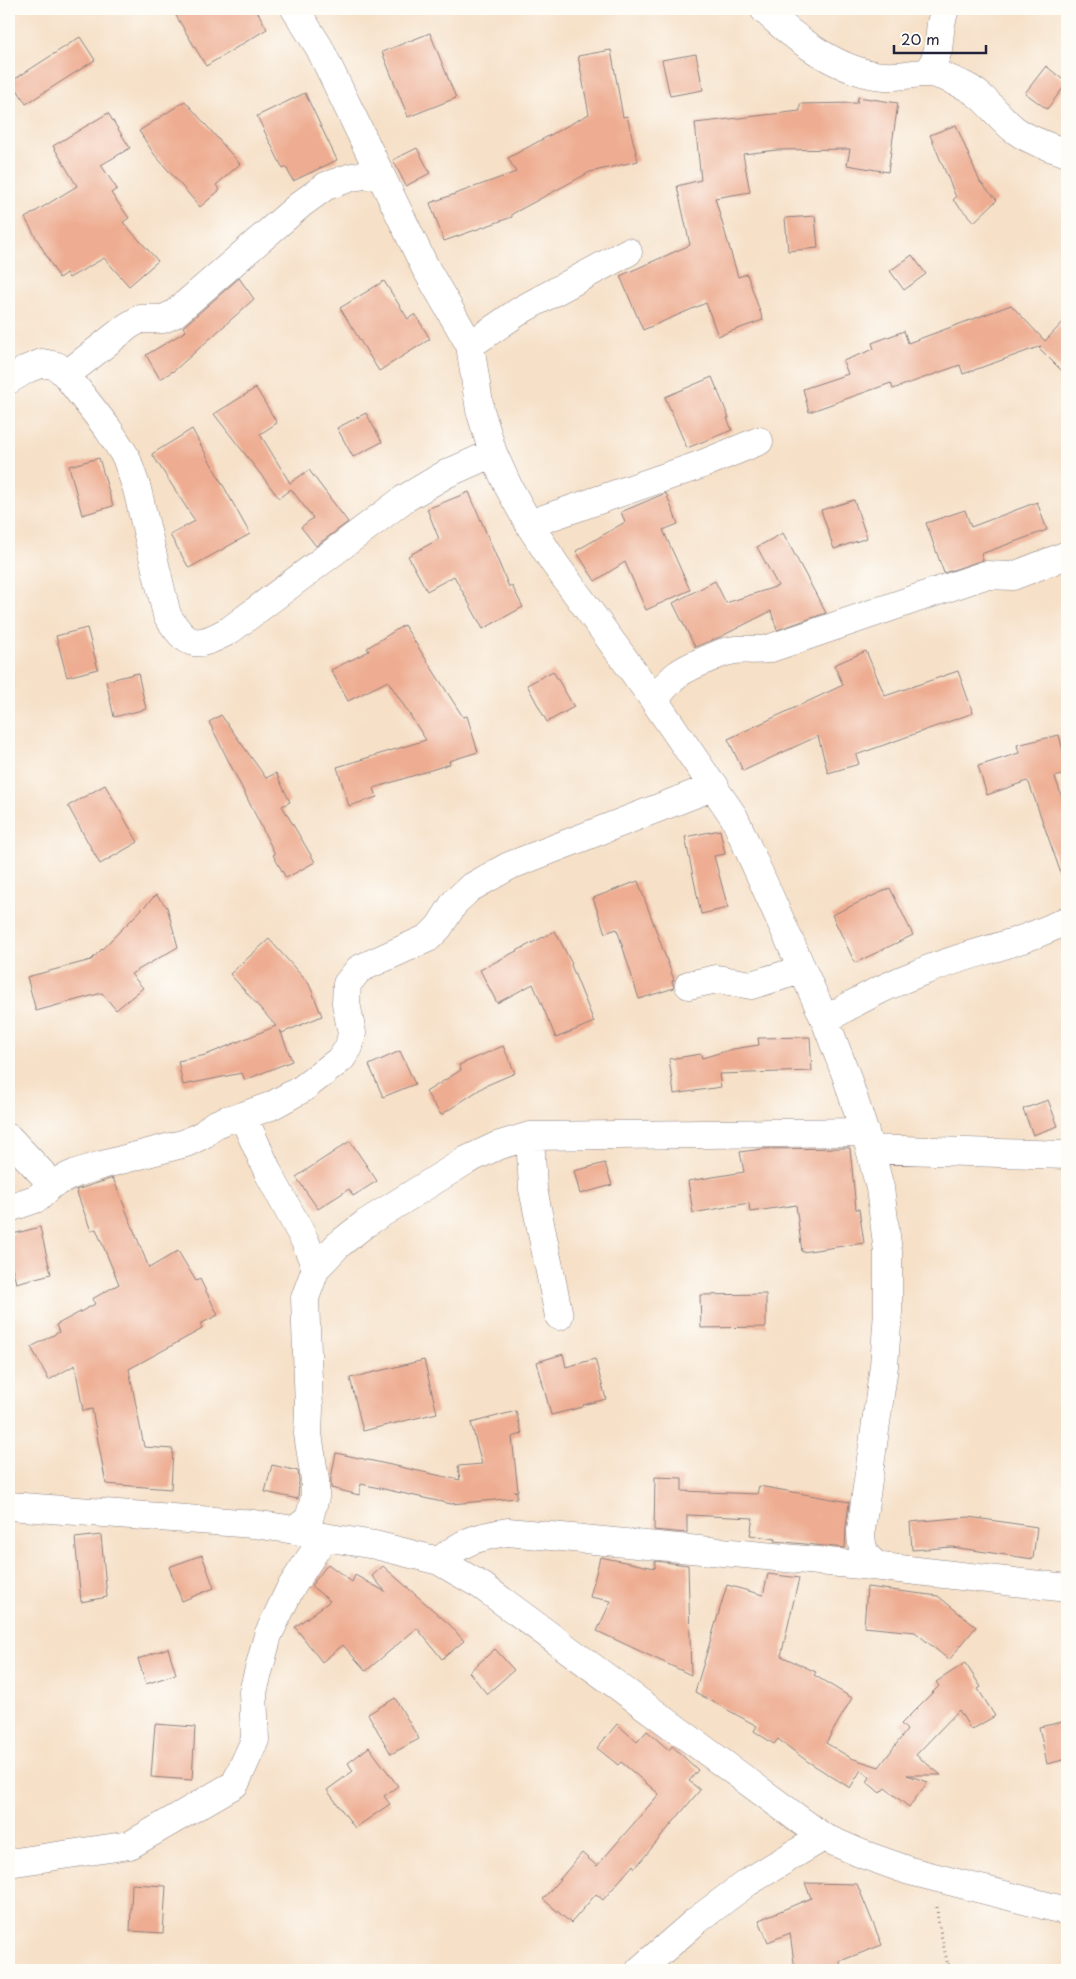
<svg xmlns="http://www.w3.org/2000/svg" width="1076" height="1979" font-family="'Playpen Sans',sans-serif">
<rect width="100%" height="100%" fill="#fdfcf7"/>
<filter id="ink" filterUnits="userSpaceOnUse"><feTurbulence type="fractalNoise" baseFrequency=".02" numOctaves="2"/><feDisplacementMap in="SourceGraphic" scale="10" xChannelSelector="R" yChannelSelector="G"/><feConvolveMatrix kernelMatrix="1 2 1 2 8 2 1 2 1" color-interpolation-filters="sRGB"/></filter>
<filter id="wash" filterUnits="userSpaceOnUse"><feTurbulence type="fractalNoise" baseFrequency=".0096" numOctaves="4" result="noise"/><feDisplacementMap in="SourceGraphic" scale="20" xChannelSelector="R" yChannelSelector="G"/><feGaussianBlur stdDeviation="1.12" result="paint"/><feColorMatrix in="noise" values="0 0 0 0 0 0 0 0 0 0 0 0 0 0 0 0 0 1.4 0 .05"/><feComposite in="paint" operator="in"/></filter>
<g filter="url(#wash)">
<rect width="100%" height="100%" fill="#f6e0c7"/>
<g id="blocks">
<path fill="#eead92" d="M 172,9 L 256,9 L 267,29 L 206,66 Z
M 430,33 L 456,98 L 408,117 L 382,52 Z
M 80,37 L 95,60 L 26,104 L 12,81 Z
M 611,50 L 623,117 L 627,116 L 638,161 L 590,172 L 512,214 L 512,217 L 444,241 L 430,203 L 516,172 L 508,158 L 589,114 L 578,56 Z
M 696,54 L 703,90 L 670,96 L 662,60 Z
M 1046,66 L 1067,83 L 1047,109 L 1025,93 Z
M 305,93 L 337,160 L 293,181 L 286,167 L 283,169 L 257,116 Z
M 858,97 L 898,103 L 888,172 L 847,165 L 850,149 L 777,150 L 743,154 L 750,192 L 715,198 L 738,277 L 747,274 L 763,320 L 718,336 L 706,303 L 643,330 L 620,276 L 690,245 L 677,186 L 701,180 L 695,123 L 800,111 L 800,104 L 857,103 Z
M 185,101 L 240,164 L 216,185 L 220,190 L 200,207 L 154,154 L 139,131 Z
M 108,113 L 130,148 L 101,165 L 117,189 L 111,193 L 129,218 L 123,222 L 158,261 L 129,286 L 104,258 L 69,278 L 66,273 L 59,278 L 25,218 L 77,186 L 53,146 Z
M 956,125 L 980,182 L 997,200 L 974,222 L 953,200 L 956,197 L 930,135 Z
M 417,148 L 430,173 L 406,186 L 393,160 Z
M 815,216 L 818,248 L 788,251 L 785,218 Z
M 912,255 L 926,274 L 904,290 L 890,271 Z
M 239,278 L 254,299 L 175,370 L 160,379 L 146,355 L 186,331 L 183,327 Z
M 384,281 L 408,319 L 415,314 L 430,339 L 379,371 L 340,308 Z
M 1011,305 L 1045,341 L 1067,318 L 1067,376 L 1039,348 L 1041,346 L 963,374 L 960,365 L 893,389 L 891,383 L 809,412 L 803,389 L 848,374 L 843,361 L 874,349 L 872,343 L 904,331 L 908,343 Z
M 712,377 L 729,418 L 727,418 L 732,430 L 687,448 L 665,397 Z
M 256,388 L 277,423 L 260,434 L 290,483 L 309,470 L 348,522 L 316,546 L 301,527 L 313,518 L 291,489 L 279,498 L 214,414 Z
M 366,413 L 382,442 L 353,457 L 337,428 Z
M 192,429 L 250,534 L 189,568 L 170,535 L 195,521 L 152,454 Z
M 99,458 L 113,506 L 82,515 L 69,466 Z
M 469,492 L 509,587 L 512,586 L 523,607 L 483,629 L 454,576 L 427,591 L 408,556 L 439,539 L 427,509 Z
M 666,493 L 678,524 L 663,530 L 690,590 L 646,610 L 625,562 L 595,581 L 576,551 L 625,522 L 621,512 Z
M 854,500 L 867,538 L 834,549 L 821,510 Z
M 1037,502 L 1047,530 L 981,554 L 983,560 L 944,573 L 926,523 L 965,510 L 971,527 Z
M 783,533 L 826,613 L 777,630 L 771,611 L 720,637 L 695,647 L 673,603 L 715,581 L 726,603 L 778,586 L 757,547 Z
M 404,625 L 463,717 L 467,716 L 478,752 L 449,761 L 450,764 L 374,788 L 377,797 L 349,806 L 337,767 L 426,740 L 388,681 L 348,701 L 331,670 L 369,651 L 367,648 Z
M 87,628 L 98,669 L 67,677 L 56,636 Z
M 866,651 L 885,696 L 958,671 L 973,713 L 856,755 L 859,764 L 828,773 L 818,736 L 743,771 L 728,739 L 843,685 L 834,665 Z
M 553,671 L 574,707 L 547,722 L 527,685 Z
M 138,673 L 146,709 L 114,717 L 106,681 Z
M 221,715 L 266,778 L 276,773 L 290,802 L 282,806 L 315,862 L 286,878 L 273,855 L 275,854 L 209,722 Z
M 1059,735 L 1067,766 L 1067,773 L 1055,777 L 1067,812 L 1067,882 L 1064,882 L 1029,783 L 1027,781 L 987,795 L 978,766 L 1019,753 L 1017,745 Z
M 105,785 L 138,842 L 100,864 L 68,806 Z
M 720,830 L 725,854 L 714,856 L 728,908 L 701,914 L 685,837 Z
M 638,881 L 674,980 L 672,981 L 674,988 L 639,999 L 617,929 L 605,933 L 593,898 Z
M 890,888 L 913,935 L 855,963 L 832,915 Z
M 156,895 L 167,907 L 178,947 L 131,974 L 143,988 L 116,1010 L 102,993 L 36,1011 L 27,977 L 91,960 Z
M 555,931 L 572,964 L 571,965 L 594,1022 L 556,1038 L 533,984 L 497,1003 L 480,970 Z
M 269,939 L 309,984 L 322,1016 L 282,1033 L 280,1030 L 292,1061 L 245,1080 L 242,1073 L 183,1085 L 178,1061 L 206,1055 L 276,1026 L 230,974 Z
M 810,1037 L 812,1071 L 719,1074 L 721,1087 L 674,1094 L 669,1059 L 701,1054 L 702,1058 L 733,1049 L 759,1045 L 758,1038 Z
M 503,1046 L 515,1073 L 485,1086 L 441,1115 L 426,1092 L 461,1070 L 459,1065 Z
M 400,1051 L 415,1084 L 383,1097 L 369,1065 Z
M 1048,1100 L 1058,1126 L 1033,1135 L 1023,1109 Z
M 350,1141 L 377,1181 L 353,1196 L 349,1189 L 318,1209 L 296,1177 Z
M 850,1148 L 856,1209 L 859,1209 L 864,1243 L 802,1252 L 796,1205 L 750,1212 L 749,1203 L 693,1213 L 688,1181 L 744,1172 L 740,1152 L 762,1149 Z
M 605,1163 L 612,1185 L 580,1194 L 574,1171 Z
M 113,1178 L 149,1268 L 178,1251 L 196,1281 L 200,1279 L 218,1315 L 200,1324 L 202,1329 L 129,1369 L 144,1447 L 173,1449 L 171,1489 L 106,1484 L 92,1409 L 83,1411 L 75,1365 L 49,1380 L 31,1347 L 59,1332 L 56,1325 L 95,1304 L 92,1299 L 119,1284 L 96,1229 L 91,1231 L 76,1190 Z
M 40,1227 L 51,1274 L 16,1283 L 9,1256 L 9,1235 Z
M 766,1294 L 766,1327 L 701,1328 L 700,1295 Z
M 563,1354 L 566,1367 L 595,1359 L 606,1399 L 583,1405 L 583,1407 L 551,1415 L 537,1362 Z
M 424,1360 L 437,1413 L 363,1431 L 350,1378 Z
M 516,1411 L 522,1434 L 512,1437 L 518,1491 L 514,1491 L 517,1492 L 517,1498 L 451,1504 L 361,1484 L 359,1495 L 331,1488 L 331,1478 L 336,1453 L 460,1480 L 458,1466 L 482,1464 L 471,1423 Z
M 272,1465 L 298,1471 L 299,1481 L 298,1499 L 265,1492 Z
M 655,1477 L 682,1478 L 682,1491 L 757,1494 L 759,1486 L 849,1502 L 846,1528 L 845,1548 L 775,1541 L 776,1539 L 750,1535 L 753,1518 L 687,1515 L 687,1533 L 654,1530 Z
M 969,1517 L 1037,1527 L 1033,1559 L 952,1547 L 912,1550 L 910,1522 Z
M 101,1535 L 107,1597 L 81,1602 L 75,1538 Z
M 202,1555 L 214,1588 L 182,1601 L 169,1567 Z
M 600,1557 L 655,1568 L 655,1561 L 688,1565 L 691,1675 L 597,1631 L 611,1601 L 590,1597 Z
M 328,1564 L 352,1582 L 355,1575 L 386,1592 L 372,1576 L 383,1566 L 450,1625 L 464,1641 L 442,1659 L 417,1628 L 366,1671 L 343,1645 L 322,1662 L 295,1627 L 330,1601 L 311,1586 Z
M 768,1574 L 799,1578 L 781,1656 L 816,1672 L 814,1675 L 852,1698 L 826,1743 L 851,1758 L 879,1767 L 907,1730 L 901,1724 L 939,1686 L 936,1682 L 965,1663 L 981,1687 L 978,1689 L 995,1716 L 971,1730 L 959,1710 L 916,1755 L 941,1775 L 907,1775 L 928,1782 L 909,1807 L 885,1788 L 880,1793 L 867,1782 L 870,1777 L 861,1770 L 850,1788 L 807,1761 L 778,1739 L 774,1744 L 754,1731 L 757,1726 L 695,1692 L 727,1585 L 763,1595 Z
M 867,1587 L 938,1596 L 976,1627 L 949,1660 L 915,1632 L 864,1627 Z
M 168,1648 L 176,1674 L 146,1684 L 138,1659 Z
M 495,1649 L 514,1670 L 487,1694 L 469,1672 Z
M 395,1698 L 419,1739 L 391,1754 L 368,1714 Z
M 1067,1721 L 1067,1759 L 1047,1764 L 1039,1727 Z
M 155,1724 L 195,1727 L 192,1780 L 151,1777 Z
M 617,1724 L 637,1742 L 647,1731 L 669,1750 L 672,1746 L 698,1770 L 689,1781 L 700,1790 L 635,1868 L 633,1865 L 603,1900 L 596,1894 L 571,1923 L 543,1899 L 582,1853 L 597,1866 L 659,1794 L 621,1762 L 618,1765 L 597,1748 Z
M 369,1747 L 398,1786 L 384,1796 L 390,1804 L 355,1828 L 327,1790 L 353,1771 L 348,1763 Z
M 805,1883 L 857,1884 L 882,1945 L 840,1961 L 841,1968 L 795,1970 L 790,1933 L 768,1942 L 759,1920 L 811,1898 Z
M 132,1884 L 166,1886 L 163,1933 L 130,1931 Z"/>
</g>
</g>
<g filter="url(#ink)">
<use href="#blocks" fill-opacity="0" stroke="#8c8181" stroke-width="1"/>
<g fill="none" stroke-linecap="round" stroke-linejoin="round">
<defs>
<path id="minor" d="M 295,9 L 319,47 L 425,267 L 470,345 L 480,410 L 493,453 L 508,486 L 529,524 L 555,564 L 654,700 L 734,817 L 825,1020 L 846,1075 L 870,1149 L 880,1188 L 888,1252 L 888,1312 L 884,1366 L 861,1530 C 861,1548 864,1560 882,1567 L 1067,1588
M 764,9 C 793,38 842,74 885,76 C 899,77 913,73 927,73 C 938,73 954,81 963,85 C 985,95 997,116 1015,130 C 1030,141 1050,147 1067,153
M 930,73 L 938,50 L 941,23 L 945,9
M 470,345 L 521,310 L 628,252
M 66,375 L 128,326 L 140,319 L 163,319 L 174,314 L 301,204 L 326,186 L 352,177 L 379,173
M 9,380 L 27,369 L 42,363 L 57,366 L 66,375 L 108,429 L 126,457 L 137,489 L 167,615 C 188,649 197,648 230,630 L 404,499 L 446,474 L 493,453
M 529,524 L 700,465 L 759,441
M 654,700 C 674,675 678,671 708,659 C 715,656 722,652 730,651 C 742,648 755,651 768,649 L 985,575 L 1013,576 L 1067,555
M 689,985 L 717,979 L 751,985 L 801,970
M 825,1020 C 856,1001 889,984 924,971 C 971,952 1022,944 1067,920
M 243,1116 L 269,1174 L 305,1241 L 316,1268
M 530,1136 L 533,1189 L 559,1316
M 9,1138 L 52,1184
M 870,1149 L 1067,1155
M 9,1208 L 38,1198 L 52,1184 L 76,1173 L 102,1165 L 186,1143 L 204,1134 L 214,1125 L 226,1120 L 243,1116 L 271,1106 L 302,1089 L 341,1059 L 349,1047 L 352,1033 L 346,1003 L 347,984 L 359,969 L 428,938 L 439,927 L 455,902 L 470,888 L 509,866 L 715,786
M 9,1506 L 254,1524 L 295,1530 L 324,1537 L 375,1545 L 439,1561 L 482,1586 L 823,1837 L 862,1854 L 910,1871 L 1067,1911
M 295,1530 L 309,1519 L 315,1497 L 315,1480 L 308,1434 L 309,1408 L 305,1298 L 316,1268 L 338,1245 L 366,1223 L 467,1160 L 497,1146 L 530,1136 L 865,1132
M 439,1561 C 464,1541 476,1537 508,1532 L 882,1567
M 9,1863 L 130,1845 L 235,1784 L 255,1740 L 253,1692 L 268,1635 L 290,1589 L 324,1537
M 640,1970 L 696,1921 L 748,1882 L 823,1837"/>
</defs>
<use href="#minor" stroke="#8c8181" stroke-width="29"/>
<path stroke="#8c8181" stroke-width="3" stroke-dasharray="1 4" stroke-linecap="butt" d="M 937,1907 L 938,1921 L 949,1970
M 948,1964 L 958,1970"/>
<use href="#minor" stroke="#fff" stroke-width="28"/>
</g>
</g>
<rect width="1076" height="1979" fill="none" stroke="#fdfcf7" stroke-width="30"/>
<path d="M894 45v8h92v-8" fill="none" stroke="#22223b" stroke-width="2.5"/>
<text x="901" y="45" font-size="15" fill="#22223b" stroke="#fdfcf7" stroke-width="4" paint-order="stroke">20 m</text>
</svg>
